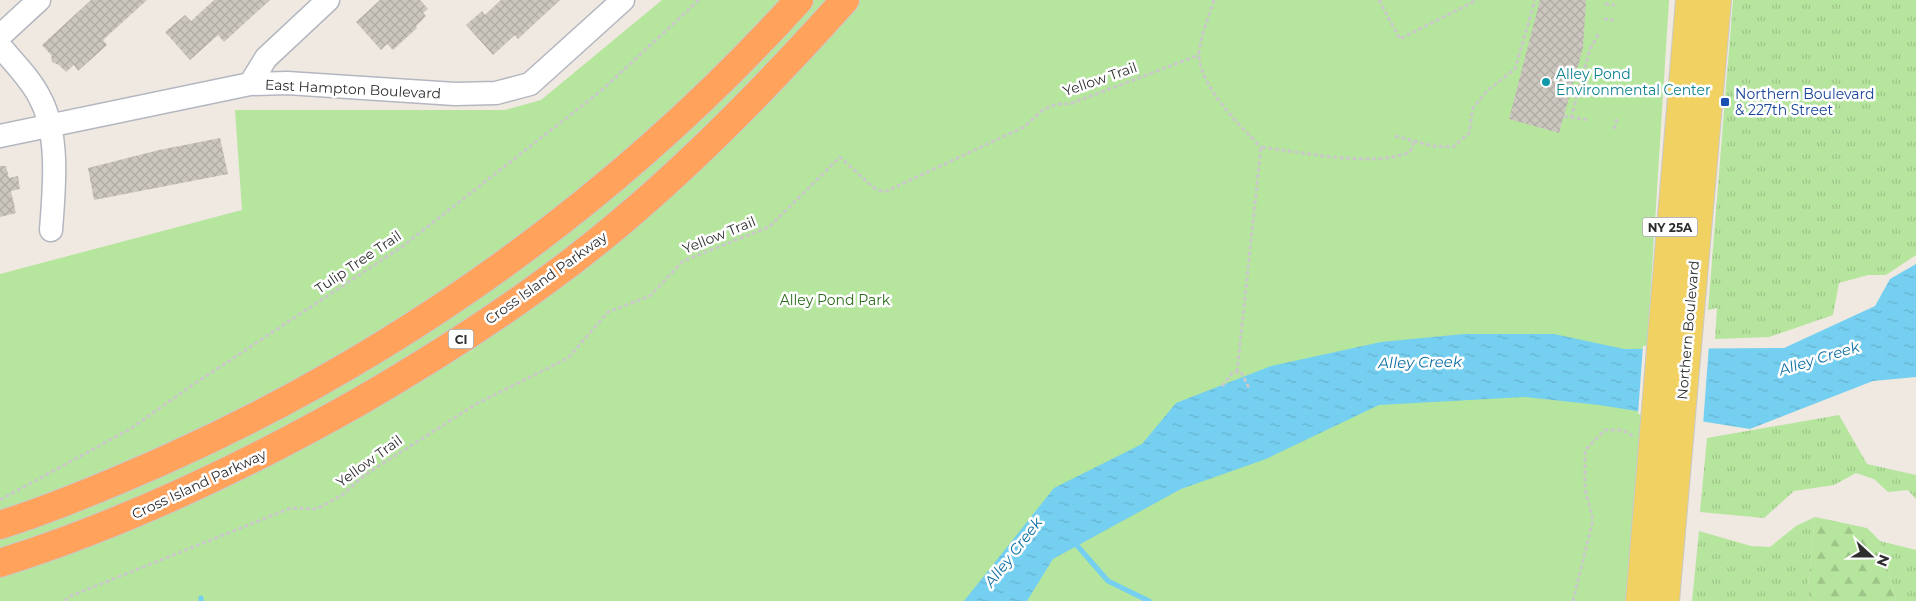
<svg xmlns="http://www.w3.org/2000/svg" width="1916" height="601" font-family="Montserrat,sans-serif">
<defs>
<pattern id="grass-tufts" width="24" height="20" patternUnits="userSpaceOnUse" patternTransform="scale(1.25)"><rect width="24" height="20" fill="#b6e59e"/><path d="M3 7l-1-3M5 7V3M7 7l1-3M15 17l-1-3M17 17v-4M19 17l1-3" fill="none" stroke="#9dc588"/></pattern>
<pattern id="forest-firs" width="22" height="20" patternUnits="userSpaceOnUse" patternTransform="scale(1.25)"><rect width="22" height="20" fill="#b6e59e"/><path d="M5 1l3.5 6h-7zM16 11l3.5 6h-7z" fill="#9dc588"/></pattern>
<pattern id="water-ripples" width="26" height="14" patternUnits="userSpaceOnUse" patternTransform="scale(1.25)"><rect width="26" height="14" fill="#75cff0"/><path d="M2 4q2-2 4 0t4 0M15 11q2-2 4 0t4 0" fill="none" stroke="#66b2ce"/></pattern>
<pattern id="building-cross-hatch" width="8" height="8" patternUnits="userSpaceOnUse" patternTransform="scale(1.25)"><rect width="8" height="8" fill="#cbc7bf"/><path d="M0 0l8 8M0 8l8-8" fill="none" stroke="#afaba4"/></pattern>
</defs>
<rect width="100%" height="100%" fill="#efe9e1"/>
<path fill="url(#grass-tufts)" d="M 1733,0 L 1916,0 L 1916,255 L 1886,275 L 1868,275 L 1839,283 L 1833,315 L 1769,337 L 1715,339 L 1717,308 L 1708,310 Z
M 1839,415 L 1867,464 L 1916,475 L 1916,499 L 1908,490 L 1888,492 L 1874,479 L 1856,473 L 1834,485 L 1794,491 L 1764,518 L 1700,512 L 1707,438 Z
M 1815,517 L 1808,586 L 1810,601 L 1692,601 L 1699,531 L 1751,546 L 1770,547 L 1796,526 Z
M 1880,541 L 1916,550 L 1916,601 L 1896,601 Z"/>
<path fill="url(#forest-firs)" d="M 1815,517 L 1867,528 L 1880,541 L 1896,601 L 1810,601 L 1808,586 Z"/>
<path fill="#b6e59e" d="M 662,0 L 1669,0 L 1631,601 L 0,601 L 0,274 L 242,210 L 235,110 L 505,110 L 541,100 Z"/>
<path fill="url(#water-ripples)" d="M 1916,264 L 1916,377 L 1873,381 L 1750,429 L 1599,405 L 1525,397 L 1379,405 L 1266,459 L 1181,489 L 1053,559 L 1027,601 L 964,601 L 1054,488 L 1142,444 L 1176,403 L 1271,366 L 1381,342 L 1464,334 L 1554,334 L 1624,349 L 1784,348 L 1875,306 L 1890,279 Z"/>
<path fill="#efe9e1" d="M 1709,345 L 1703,425 L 1638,414 L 1643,346 Z"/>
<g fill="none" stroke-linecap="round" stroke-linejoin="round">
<path stroke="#75cff0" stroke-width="5" d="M 1074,542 L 1108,581 L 1149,601
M 201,598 L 201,601"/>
</g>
<path fill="url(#building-cross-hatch)" d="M 91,0 L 147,0 L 103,40 L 107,45 L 78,71 L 74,65 L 66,72 L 59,65 L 52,62 L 51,55 L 42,45 Z
M 214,0 L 270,0 L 224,42 L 218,35 L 190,60 L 165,32 L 185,15 L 191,21 Z
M 380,0 L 420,0 L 428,9 L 423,13 L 426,16 L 416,26 L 417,28 L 393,50 L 387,44 L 381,50 L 356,22 Z
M 501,0 L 560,0 L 518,39 L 515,35 L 493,55 L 466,25 L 482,11 L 485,15 Z
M 1540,0 L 1586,0 L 1583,48 L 1559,133 L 1509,119 Z
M 220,138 L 228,174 L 94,200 L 88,168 L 159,150 Z
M 0,166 L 6,166 L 9,178 L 18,176 L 20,189 L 11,191 L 16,213 L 0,217 Z"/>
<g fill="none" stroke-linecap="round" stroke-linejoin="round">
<defs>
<path id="minor" d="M 0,36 L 39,0
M 0,46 C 13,62 31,79 40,98 C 60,135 54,190 51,230
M 250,84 L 266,58 L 328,0
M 0,136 L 250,84 L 287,83 L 455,94 L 496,93 L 530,84 L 623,0"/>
<path id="major" d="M 1640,601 L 1690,0
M 1665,601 L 1717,0"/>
<path id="highway" d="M 0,525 C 57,507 113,483 167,459 C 407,351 622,195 799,0
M 0,563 C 127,523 246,466 362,400 C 453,347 541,290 621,222 C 702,154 775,78 845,0"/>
</defs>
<use href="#minor" stroke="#b4b7c1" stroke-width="25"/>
<use href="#major" stroke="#c9c9c9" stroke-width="30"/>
<use href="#highway" stroke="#c9c9c9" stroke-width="30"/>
<path stroke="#c9c9c9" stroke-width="3" stroke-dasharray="4 2.5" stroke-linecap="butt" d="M 1214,0 C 1210,14 1198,42 1199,56 C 1201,88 1240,126 1261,147
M 1379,0 L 1400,39 L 1477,0
M 1605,4 L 1615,5
M 1604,19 L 1614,20
M 1564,116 L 1589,120
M 1571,118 L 1590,49 L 1599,33
M 1614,129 L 1617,119
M 1395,136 L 1433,146 L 1453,147 L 1469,133 L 1473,108 L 1488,90 L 1515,69 L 1535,0
M 1237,372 L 1261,147 C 1302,152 1375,168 1410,152 L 1414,142
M 1222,386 L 1233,372 L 1241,372 L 1249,388
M 0,500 L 130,429 L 194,384 L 403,246 L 602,90 L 699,0
M 65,601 L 68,597 L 291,508 L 317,509 L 342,495 L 365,475 L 476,404 L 568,358 L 608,312 L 650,296 L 683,261 L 769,227 L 840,157 L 874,188 L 881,191 L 887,191 L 1024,127 L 1044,109 L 1057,104 L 1070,104 L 1199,55
M 1573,601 L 1593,520 L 1585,489 L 1585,450 L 1605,430 L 1622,430 L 1633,436"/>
<use href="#minor" stroke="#fff" stroke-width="22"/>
<use href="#major" stroke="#f2d163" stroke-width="28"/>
<use href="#highway" stroke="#ffa35c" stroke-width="28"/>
</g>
<circle fill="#0f9aa8" stroke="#fff" stroke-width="2" cx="1546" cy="82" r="5"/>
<rect fill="#1a4fb4" stroke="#fff" stroke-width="2" x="1720" y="97" width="10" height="10" rx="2.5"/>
<g text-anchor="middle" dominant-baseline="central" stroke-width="5" stroke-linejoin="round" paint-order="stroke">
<g fill="#fff" stroke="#6d6d6d" stroke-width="1">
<rect x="1642.5" y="217.5" width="55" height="19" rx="4"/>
<rect x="448.5" y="329.5" width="25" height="19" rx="4"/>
</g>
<g font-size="12" font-weight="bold" fill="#2e2e2e">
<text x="1670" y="227">NY 25A</text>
<text x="461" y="339">CI</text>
</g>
<g font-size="14" fill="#0d838f" stroke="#fff" text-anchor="start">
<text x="1556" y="74">Alley Pond<tspan x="1556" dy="16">Environmental Center</tspan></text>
</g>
<g font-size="14" fill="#2e2e2e" stroke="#fff">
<text transform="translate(1100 79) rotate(-19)">Yellow Trail</text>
<text transform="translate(353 89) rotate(3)">East Hampton Boulevard</text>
<text transform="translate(719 235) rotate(-22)">Yellow Trail</text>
<text transform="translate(358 262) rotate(-34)">Tulip Tree Trail</text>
<text transform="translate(546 278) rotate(-36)">Cross Island Parkway</text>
<text transform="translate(1688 330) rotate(-85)">Northern Boulevard</text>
<text transform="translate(369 461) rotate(-36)">Yellow Trail</text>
<text transform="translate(199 484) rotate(-25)">Cross Island Parkway</text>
</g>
<g font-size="14" fill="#164399" stroke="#fff" text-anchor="start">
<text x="1735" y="94">Northern Boulevard<tspan x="1735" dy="16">&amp; 227th Street</tspan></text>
</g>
<g font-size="14" fill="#2c6e1b" stroke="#fff">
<text x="835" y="300">Alley Pond Park</text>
</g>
<g font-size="15" font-style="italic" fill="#0d6fa3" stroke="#fff">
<text transform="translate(1819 358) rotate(-17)">Alley Creek</text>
<text transform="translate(1420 362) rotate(-1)">Alley Creek</text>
<text transform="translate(1013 552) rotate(-52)">Alley Creek</text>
</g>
</g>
<g transform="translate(1871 556) rotate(111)" stroke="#ffffff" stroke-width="4" paint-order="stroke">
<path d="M0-4L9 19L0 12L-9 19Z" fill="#2e2e2e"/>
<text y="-8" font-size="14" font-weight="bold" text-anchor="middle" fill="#2e2e2e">N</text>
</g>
</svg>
